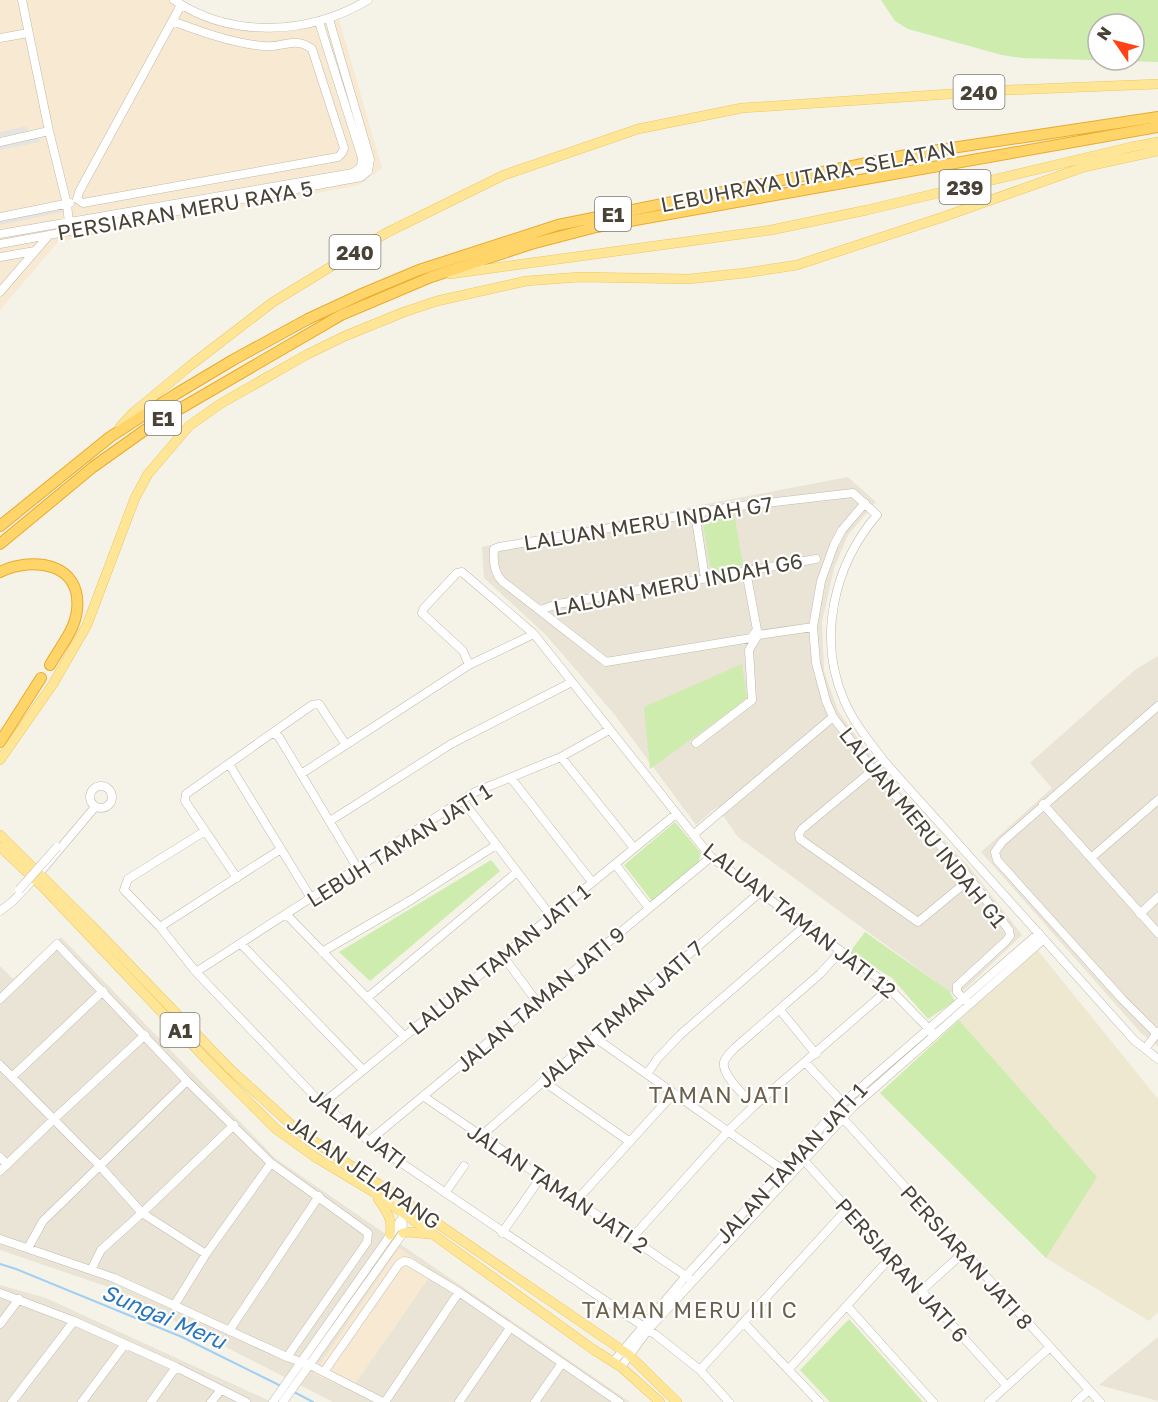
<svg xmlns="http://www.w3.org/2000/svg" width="1158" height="1402" font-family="'Golos Text',sans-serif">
<rect width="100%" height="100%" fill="#f5f2e8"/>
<path fill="#e9e4d5" d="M 848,477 L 876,502 L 848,535 L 834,568 L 822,622 L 824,671 L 838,711 L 883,773 L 971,869 L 1022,935 L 957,997 L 738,837 L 717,807 L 696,825 L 614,714 L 546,635 L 484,578 L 482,547 Z
M 1158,656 L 1158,1046 L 1141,1033 L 981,852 L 1052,788 L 1030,763 L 1136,669 Z
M 61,937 L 275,1158 L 630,1402 L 333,1402 L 111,1288 L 0,1250 L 0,966 L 13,979 Z
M 0,1285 L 46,1298 L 272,1402 L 0,1402 Z
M 1158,1337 L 1158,1401 L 1099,1385 Z"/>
<path fill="#f8ead2" d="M 0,0 L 173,0 L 242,25 L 300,27 L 338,16 L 382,168 L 359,185 L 58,242 L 0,310 Z
M 399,1248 L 433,1272 L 351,1390 L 313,1374 Z"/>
<path fill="#efe8d1" d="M 1036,948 L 1158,1099 L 1158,1312 L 1149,1321 L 1046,1258 L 1096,1177 L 959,1020 Z"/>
<path fill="#cdecae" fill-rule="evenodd" d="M 881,0 L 1158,0 L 1158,62 L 1022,58 L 1002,55 L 908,29 L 895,21 ZM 1098,24 L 1134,24 L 1134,60 L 1098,60 Z
M 734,513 L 743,565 L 716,570 L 710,566 L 703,524 L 708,517 Z
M 742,664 L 747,699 L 650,769 L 644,707 Z
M 675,822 L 701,853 L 698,865 L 652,901 L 624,865 Z
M 491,860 L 500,871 L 370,981 L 339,952 Z
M 865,932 L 949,991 L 955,1001 L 928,1019 L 892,978 L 850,952 Z
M 959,1020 L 1097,1177 L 1046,1258 L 880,1093 Z
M 849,1319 L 923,1402 L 830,1402 L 800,1370 Z"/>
<path fill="#e6e4e0" d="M 27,126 L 28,131 L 0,137 L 0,132 Z
M 39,137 L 40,142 L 0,150 L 0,146 Z
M 62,207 L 63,212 L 0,225 L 0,220 Z"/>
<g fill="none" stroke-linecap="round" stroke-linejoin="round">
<path stroke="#a0cff5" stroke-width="2" d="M 0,1264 L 16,1269 L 182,1337 L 281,1386
M 294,1392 L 313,1402"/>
<defs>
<path id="minor" d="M 22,0 L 49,131 L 67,204 L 69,224
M 174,0 C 232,39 309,35 368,0
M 329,19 L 370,159 L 368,171
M 319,22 L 362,158 L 361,167
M 0,38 L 28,33
M 0,142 L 49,131
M 77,199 L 83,203 L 338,157 L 342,153 L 344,148 L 312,49 C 293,35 283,49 263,46 C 232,43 202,32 172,21
M 77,199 L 79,192 L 181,5
M 0,217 L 70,203
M 0,234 L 353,173 L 361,167
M 0,244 L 361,177 L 368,171
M 0,257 L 35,251
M 0,292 L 49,235
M 865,503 L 842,530 L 834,545 L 821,581 L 813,627 L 816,663 L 826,701 L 833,717 L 873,770 L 970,879 L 1009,930 L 1010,936 L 1006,941 L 957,986 L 957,992 L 969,1004
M 695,513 L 705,578
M 746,571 L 757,630 L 751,638 L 606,662 L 502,581 C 494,573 493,560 494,549 L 499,547 L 731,507 L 853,493 L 877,515 C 834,565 817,638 844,700 C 853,722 869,741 884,761 L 1134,1040 L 1158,1059
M 540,610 L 558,604 L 816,559
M 469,665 L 463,651 L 422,613 L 424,608 L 457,573 L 462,572 L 534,634 L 711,857 L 881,980 L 934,1034
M 1158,706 L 1002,842 L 995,852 L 997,860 L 1123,1000 L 1158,1035
M 273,733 L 279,737 L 358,869
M 696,743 L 752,700 L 749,650 L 758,635 L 813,627
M 561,757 L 634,848
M 884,761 L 802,829 L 799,834 L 800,839 L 918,922 L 970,879
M 229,764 L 311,898
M 301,774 L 469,665 L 534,634
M 511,778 L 592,882
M90 797a11 11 0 1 1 22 0a11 11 0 1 1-22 0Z
M 463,801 L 551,916
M 1043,804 L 1158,933
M 330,821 L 451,744 L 572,682
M 205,831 L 128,879 L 124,890 L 160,927 L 196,972 L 322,1104 L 369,1141 L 656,1335 L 700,1370 L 729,1402
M 693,835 L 833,717
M 1091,858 L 1158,800
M 615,864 L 649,908
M 42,870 L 95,807
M 237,878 L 185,801 L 186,794 L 312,705 L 319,704 L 346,745
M 0,911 L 12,902 L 31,882
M 286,914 L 404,1036
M 1140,914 L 1158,897
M 160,927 L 281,849
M 241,944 L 363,1070
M 322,952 L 411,900 L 496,845
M 503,956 L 537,1002
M 196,972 L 475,792 L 561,757 L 609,730
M 367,998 L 517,872
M 0,999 L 57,944 L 187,1081 L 271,1163 L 368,1233 L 367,1242 L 287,1357
M 780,1010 L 816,1054
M 594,1037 L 783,1170
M 1145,1049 L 1158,1032
M 805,1062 L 843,1103
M 0,1065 L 100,1166 L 142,1213 L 206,1254
M 647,1074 L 658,1058 L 681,1034 L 805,926
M 12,1077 L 103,991
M 543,1081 L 630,1142
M 423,1096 L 689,1278
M 322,1104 L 676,814
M 754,1106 C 746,1097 721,1075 724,1062 C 726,1056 732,1051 736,1047 L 820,974 L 841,951
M 839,1114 L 1100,1402
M 481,1136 L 759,893
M 369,1141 L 711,857
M 0,1157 L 7,1165
M 801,1157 L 1007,1386
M 0,1171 L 54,1119 L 145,1035
M 445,1193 L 464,1166
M 576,1201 L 674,1093
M 502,1233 L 541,1177
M 0,1239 L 114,1278 L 287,1357 L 310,1365 L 383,1402
M 631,1239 L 728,1131 L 754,1106 L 890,988
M 28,1248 L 43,1221 L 187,1081
M 91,1270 L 101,1250 L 142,1213 L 234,1125
M 921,1291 L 963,1253
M 0,1293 L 74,1321 L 176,1367 L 246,1402
M 174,1306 L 206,1254 L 271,1163
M 847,1306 L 933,1402
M 744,1323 L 819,1402
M 0,1324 L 19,1299
M 229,1331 L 319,1196
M 614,1361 L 686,1276 L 843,1103 L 1039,933
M 621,1367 L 648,1330 L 854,1106 L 1044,939
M 789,1369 L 891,1257
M 700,1370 L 848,1208
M 324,1372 L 399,1264 L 404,1261 L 409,1262 L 459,1292 L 619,1402
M 12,1402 L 74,1321
M 82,1402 L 125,1344
M 151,1402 L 176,1367
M 211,1402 L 221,1390
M 273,1402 L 403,1217 L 416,1209
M 283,1402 L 403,1233 L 402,1207 L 391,1197
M 385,1402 L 459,1292
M 459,1402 L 510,1328
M 535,1402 L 562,1363
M 989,1402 L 1049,1348
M 1076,1402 L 1089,1390"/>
<path id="major" d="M 450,274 L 771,230 L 867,210 L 1131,147 L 1158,142
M 120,427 L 134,412 L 191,365 L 273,302 L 386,233 L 504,175 L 638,129 L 742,108 L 1008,90 L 1158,84
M 0,760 L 53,684 L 87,625 L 135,498 L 148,474 L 189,426 L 220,404 L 306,355 L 345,336 L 404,312 L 437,301 L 526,281 L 580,277 L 689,279 L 745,273 L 797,265 L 943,217 L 1084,167 L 1158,151
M 0,835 L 93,927 L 230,1069 L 297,1130 L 425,1215 L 629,1355 L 677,1402
M 0,847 L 42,886 L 207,1060 L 276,1129 L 315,1157 L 375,1193 L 406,1215 L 594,1350 L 621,1367 L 660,1402
M 378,1199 C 387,1212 393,1219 390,1235
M 403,1233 C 413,1230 422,1235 432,1234"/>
<path id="highway" d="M 0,526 L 110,437 L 176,394 L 233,360 L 308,319 L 364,293 L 419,270 L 558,225 L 912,154 L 1158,117
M 0,544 L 93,467 L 152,425 L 341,315 L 431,277 L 531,244 L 596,227 L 1158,127
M 0,572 C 34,556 82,563 77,610 C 75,630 60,647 50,665
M 0,742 L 41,678"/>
</defs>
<use href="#minor" stroke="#c1baaa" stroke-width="9"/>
<use href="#major" stroke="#ecc85f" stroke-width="10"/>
<use href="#highway" stroke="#e8ac2f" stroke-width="12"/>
<use href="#minor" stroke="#fff" stroke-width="8"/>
<use href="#major" stroke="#ffe697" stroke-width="9"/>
<use href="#highway" stroke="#ffd469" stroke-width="10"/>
<defs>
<path id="minor-bridge" d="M 19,890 L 57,847"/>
</defs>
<use href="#minor-bridge" stroke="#c1baaa" stroke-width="9" stroke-linecap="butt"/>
<use href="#minor-bridge" stroke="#fff" stroke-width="8"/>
</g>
<g text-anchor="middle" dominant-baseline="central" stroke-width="4.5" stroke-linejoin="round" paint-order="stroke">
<g fill="#fff" stroke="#807b72" stroke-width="1.5">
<rect x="953.5" y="75" width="51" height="34" rx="4.5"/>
<rect x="939.5" y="170" width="51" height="34" rx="4.5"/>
<rect x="595" y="197" width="36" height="34" rx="4.5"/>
<rect x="329.5" y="235" width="51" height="34" rx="4.5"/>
<rect x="145" y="401" width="36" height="34" rx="4.5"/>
<rect x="160.5" y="1013" width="39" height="34" rx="4.5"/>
</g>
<g font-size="20" font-weight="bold" fill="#494236">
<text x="979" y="92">240</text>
<text x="965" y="187">239</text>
<text x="613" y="214">E1</text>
<text x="355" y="252">240</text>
<text x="163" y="418">E1</text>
<text x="180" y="1030">A1</text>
</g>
<g font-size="21" fill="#494236" stroke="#fff">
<text transform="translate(808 176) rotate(-11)">LEBUHRAYA UTARA–SELATAN</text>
<text transform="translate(185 210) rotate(-10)">PERSIARAN MERU RAYA 5</text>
<text transform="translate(648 523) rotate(-9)">LALUAN MERU INDAH G7</text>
<text transform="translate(678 584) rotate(-11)">LALUAN MERU INDAH G6</text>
<text transform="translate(923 827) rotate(51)">LALUAN MERU INDAH G1</text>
<text transform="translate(399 845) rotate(-32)">LEBUH TAMAN JATI 1</text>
<text transform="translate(800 920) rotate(38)">LALUAN TAMAN JATI 12</text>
<text transform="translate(499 959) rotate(-39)">LALUAN TAMAN JATI 1</text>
<text transform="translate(540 999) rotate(-40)">JALAN TAMAN JATI 9</text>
<text transform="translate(620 1014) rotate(-41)">JALAN TAMAN JATI 7</text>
<text transform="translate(358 1128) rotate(38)">JALAN JATI</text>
<text transform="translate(791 1163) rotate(-47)">JALAN TAMAN JATI 1</text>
<text transform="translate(364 1172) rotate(35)">JALAN JELAPANG</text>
<text transform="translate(558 1188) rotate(34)">JALAN TAMAN JATI 2</text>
<text transform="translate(967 1257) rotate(48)">PERSIARAN JATI 8</text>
<text transform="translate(902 1270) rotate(48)">PERSIARAN JATI 6</text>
</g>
<g font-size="22" letter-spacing="1.5" fill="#6c614c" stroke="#fff">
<text x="720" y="1094">TAMAN JATI</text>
<text x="690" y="1309">TAMAN MERU III C</text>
</g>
<g font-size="22" font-style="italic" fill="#2776bd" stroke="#fff">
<text transform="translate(164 1316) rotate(23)">Sungai Meru</text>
</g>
</g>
<g transform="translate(1116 42) rotate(305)"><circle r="28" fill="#ffffff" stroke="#b6b3af" stroke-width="1.5"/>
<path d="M0-4.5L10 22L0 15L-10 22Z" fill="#ff4315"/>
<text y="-9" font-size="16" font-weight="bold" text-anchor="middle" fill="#494236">N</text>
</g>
</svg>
